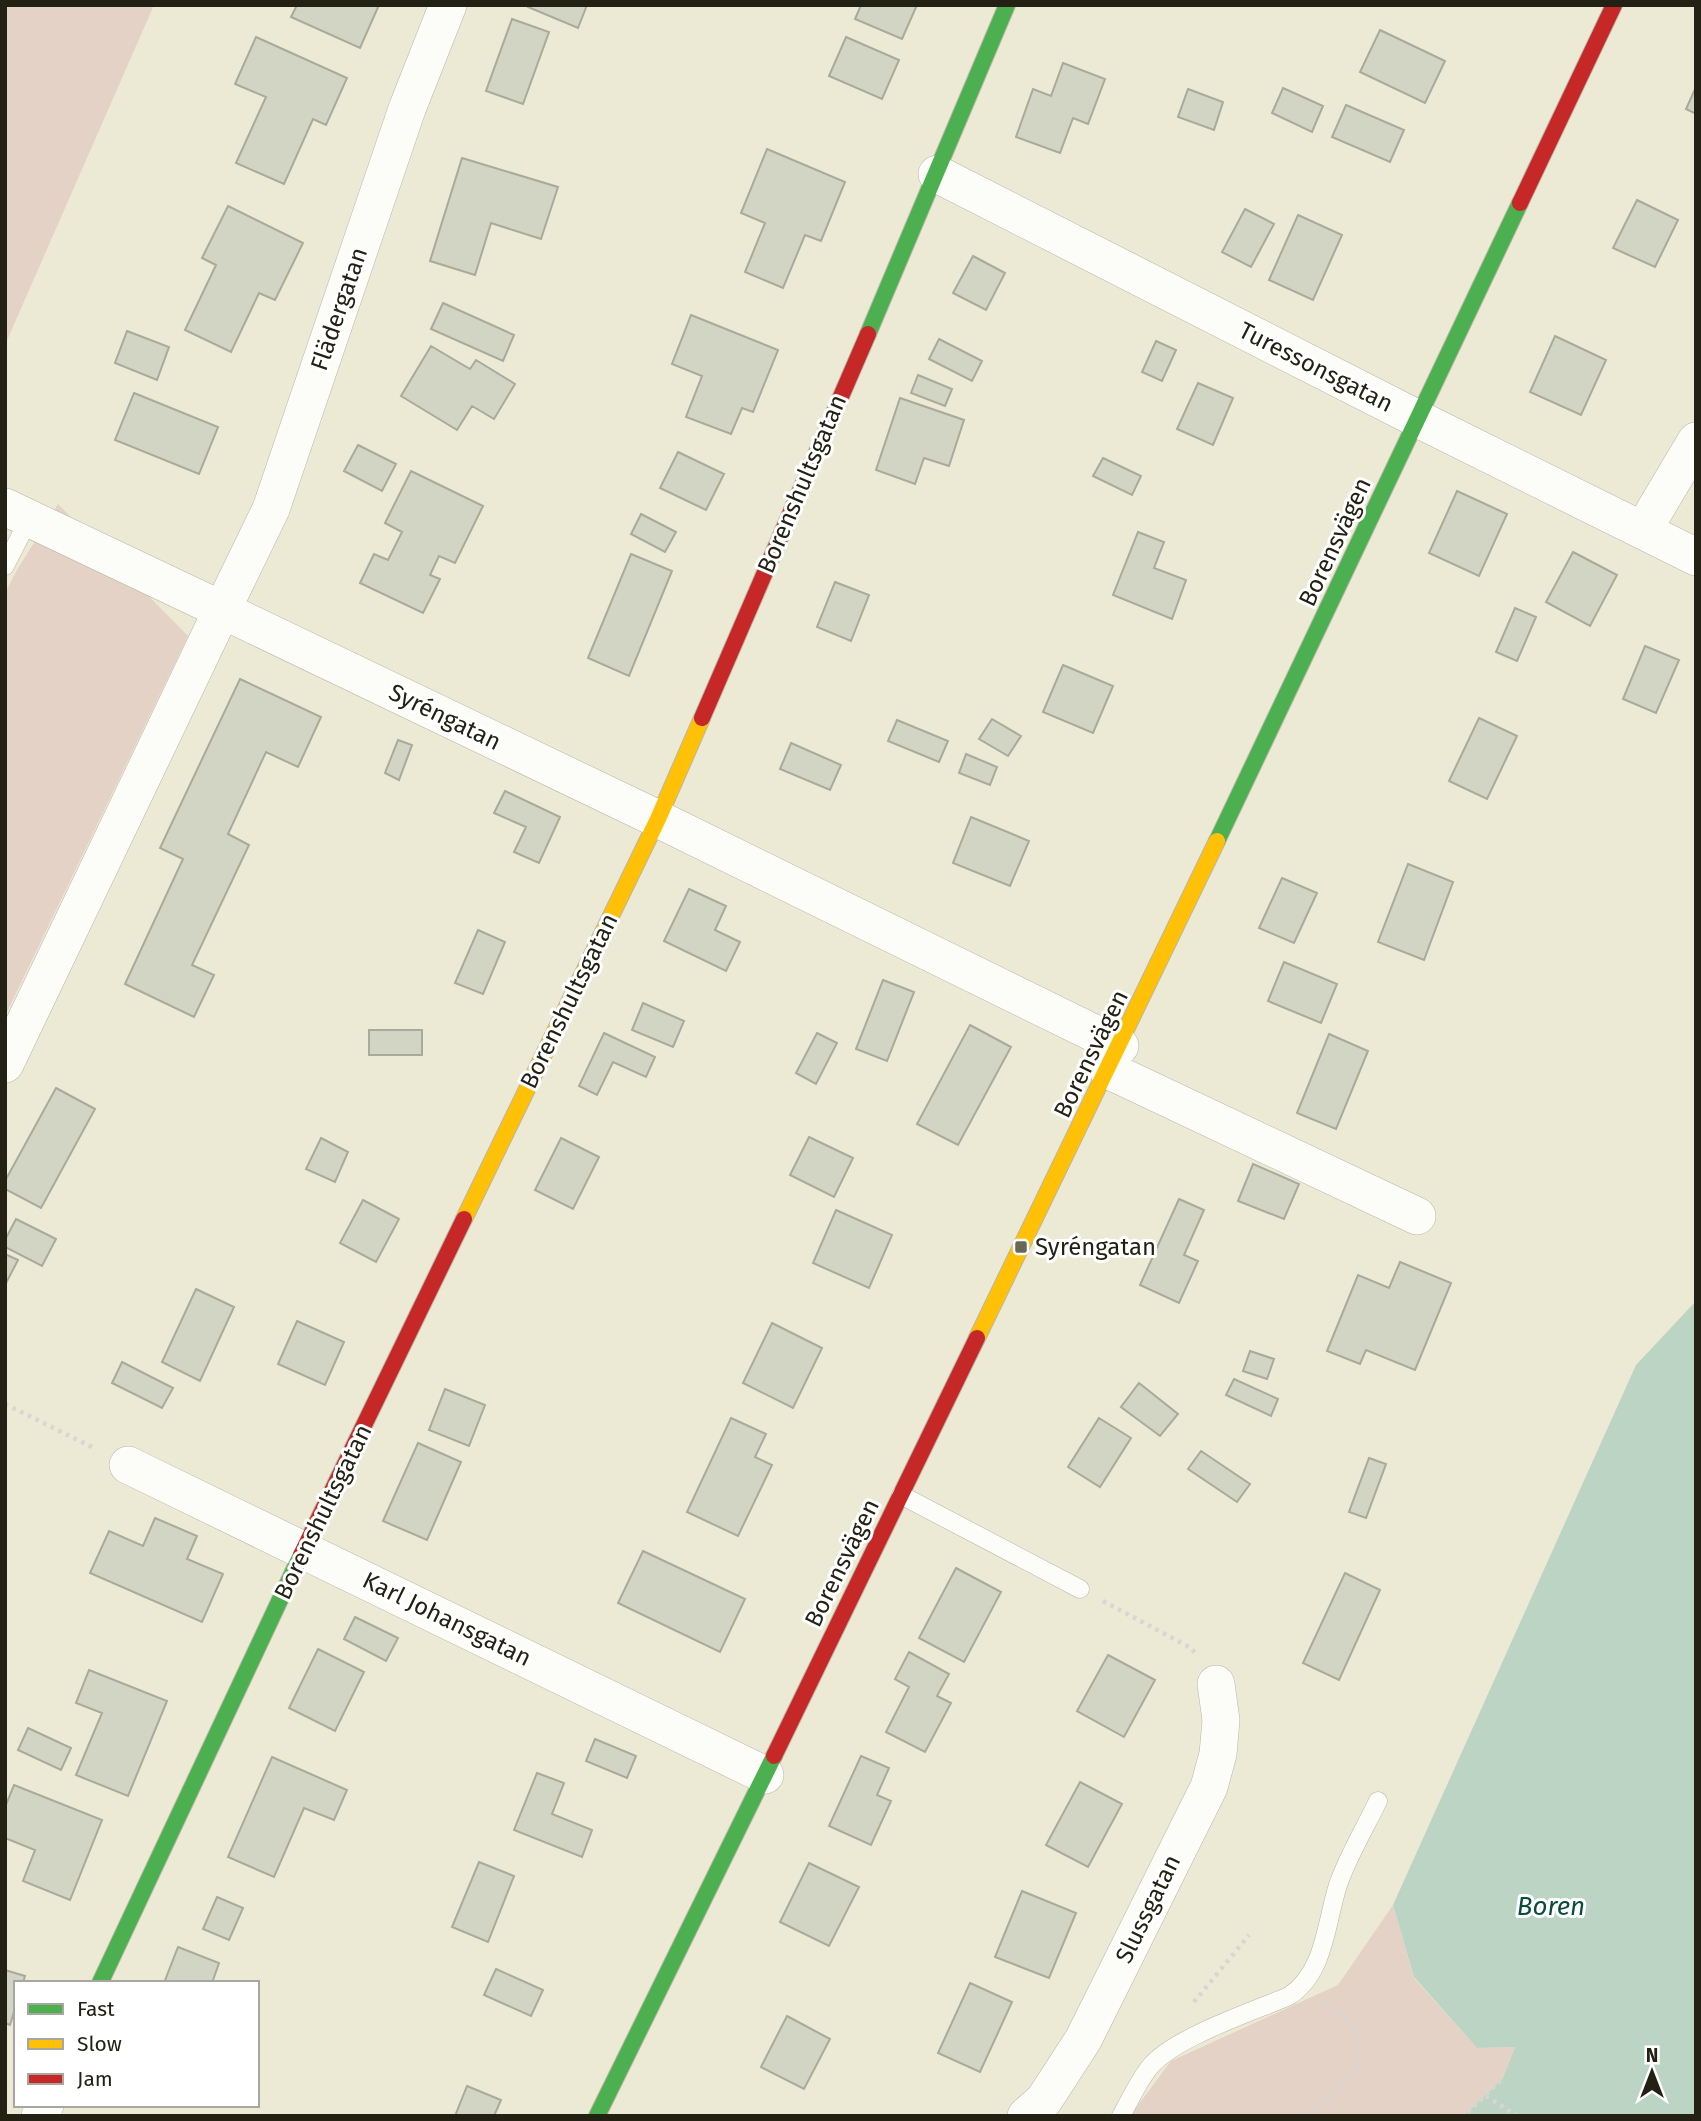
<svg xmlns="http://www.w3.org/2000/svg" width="1701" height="2121" font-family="'Fira Sans',sans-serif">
<rect width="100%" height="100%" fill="#ece9d5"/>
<path fill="#e5d2c6" d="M 5,5 L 154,5 L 5,345 Z
M 58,504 L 188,636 L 5,1016 L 5,593 L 17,570 Z
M 1393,1905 L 1414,1978 L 1477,2048 L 1515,2047 L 1503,2078 L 1467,2113 L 1460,2116 L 1130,2116 L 1171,2061 L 1338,1985 Z"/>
<path fill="#bcd4c4" d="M 1696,1301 L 1696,2116 L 1460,2116 L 1467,2113 L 1503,2078 L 1515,2047 L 1477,2048 L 1414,1977 L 1393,1905 L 1636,1365 Z"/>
<path fill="#d2d4c4" stroke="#a8aa9b" stroke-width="2" d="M 297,5 L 379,5 L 360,48 L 291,17 Z
M 529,5 L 587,5 L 578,28 L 528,7 Z
M 861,5 L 917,5 L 902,39 L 855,19 Z
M 512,19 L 549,32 L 523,104 L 486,91 Z
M 1380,30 L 1445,61 L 1425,103 L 1360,72 Z
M 256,37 L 347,78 L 326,125 L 313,119 L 284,184 L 236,163 L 266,97 L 235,84 Z
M 846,37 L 899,60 L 882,99 L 829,76 Z
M 1063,63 L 1105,79 L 1088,124 L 1073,118 L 1060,153 L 1016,137 L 1033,89 L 1051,96 Z
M 1696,87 L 1696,114 L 1686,109 Z
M 1283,88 L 1323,106 L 1312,132 L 1272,113 Z
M 1188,89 L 1223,102 L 1214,130 L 1178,117 Z
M 1346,105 L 1404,130 L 1390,162 L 1332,137 Z
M 767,149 L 845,182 L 821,241 L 805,235 L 783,288 L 745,272 L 765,223 L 741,213 Z
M 462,158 L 558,187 L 541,239 L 491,223 L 475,275 L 430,261 Z
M 1637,200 L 1678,220 L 1655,267 L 1613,248 Z
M 228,206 L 303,243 L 275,300 L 259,293 L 231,352 L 185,330 L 216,265 L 202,258 Z
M 1245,209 L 1274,224 L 1251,267 L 1222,252 Z
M 1298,215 L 1342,235 L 1313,300 L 1269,280 Z
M 973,256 L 1005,273 L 986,310 L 953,293 Z
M 443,303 L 514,335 L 503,361 L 431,329 Z
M 691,315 L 778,350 L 753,412 L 742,408 L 731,434 L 686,417 L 702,376 L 672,364 Z
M 127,331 L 169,347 L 157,380 L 115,363 Z
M 1555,336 L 1606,360 L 1581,415 L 1530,392 Z
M 939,339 L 982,361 L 972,381 L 929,359 Z
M 1156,341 L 1176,350 L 1162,381 L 1142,372 Z
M 431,346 L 470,369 L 476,360 L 515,384 L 494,419 L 472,406 L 457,430 L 401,396 Z
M 918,375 L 952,389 L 945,406 L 911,393 Z
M 1198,383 L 1233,398 L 1213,445 L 1177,429 Z
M 134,393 L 218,427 L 199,474 L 115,440 Z
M 900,398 L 964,420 L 949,466 L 924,458 L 915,484 L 876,470 Z
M 358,445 L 396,464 L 382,491 L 344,471 Z
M 678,452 L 724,474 L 706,510 L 660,488 Z
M 1103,458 L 1141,476 L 1132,495 L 1093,476 Z
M 411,471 L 483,506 L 455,563 L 439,556 L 430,575 L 440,579 L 423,613 L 360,583 L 374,554 L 388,560 L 402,532 L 385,523 Z
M 1457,491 L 1507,514 L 1479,576 L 1429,553 Z
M 641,514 L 676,532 L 665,552 L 631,534 Z
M 1138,532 L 1164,542 L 1154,568 L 1186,580 L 1172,619 L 1113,595 Z
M 1573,552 L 1617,575 L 1590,626 L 1546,602 Z
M 631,554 L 672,571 L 629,676 L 588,658 Z
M 835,582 L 869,595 L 851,641 L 817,627 Z
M 1515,608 L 1536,617 L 1517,661 L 1496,652 Z
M 1645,646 L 1679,660 L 1656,713 L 1623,699 Z
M 1063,665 L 1113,686 L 1093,733 L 1043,712 Z
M 240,679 L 321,717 L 298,767 L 266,752 L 228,834 L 249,845 L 192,965 L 214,975 L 194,1017 L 125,984 L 183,859 L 160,848 Z
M 1479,718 L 1517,736 L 1487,799 L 1449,781 Z
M 992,719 L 1021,736 L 1008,756 L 979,739 Z
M 897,720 L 948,741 L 939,762 L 888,741 Z
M 398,740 L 412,745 L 399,780 L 385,773 Z
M 791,743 L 841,765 L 830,790 L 780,769 Z
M 966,754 L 997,767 L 990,785 L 959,773 Z
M 505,791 L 560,817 L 539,863 L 514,852 L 526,827 L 494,813 Z
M 971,817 L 1029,841 L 1010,886 L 953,863 Z
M 1408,864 L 1453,882 L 1424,960 L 1378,942 Z
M 1282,878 L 1317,893 L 1294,943 L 1259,928 Z
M 689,889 L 726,906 L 715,930 L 740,942 L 726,971 L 664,941 Z
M 478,930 L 505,942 L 483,994 L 455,983 Z
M 1284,962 L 1337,984 L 1321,1023 L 1268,1001 Z
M 883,980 L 914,992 L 887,1061 L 856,1049 Z
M 643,1003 L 684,1021 L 673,1047 L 632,1030 Z
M 970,1025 L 1011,1047 L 958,1145 L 917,1124 Z
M 369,1030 L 422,1030 L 422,1055 L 369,1055 Z
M 604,1033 L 655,1057 L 646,1077 L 613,1062 L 597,1095 L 579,1086 Z
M 817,1033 L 837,1043 L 816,1084 L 796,1073 Z
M 1329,1034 L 1368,1051 L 1336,1129 L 1297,1113 Z
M 56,1088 L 95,1109 L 41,1208 L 5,1189 L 5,1181 Z
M 809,1137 L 853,1158 L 834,1197 L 790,1175 Z
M 321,1138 L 348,1152 L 335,1182 L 306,1169 Z
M 561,1138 L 599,1157 L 573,1209 L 535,1190 Z
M 1253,1164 L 1299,1184 L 1284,1219 L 1238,1201 Z
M 1179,1199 L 1204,1210 L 1184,1255 L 1198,1261 L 1179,1303 L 1140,1285 Z
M 363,1200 L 399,1219 L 376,1262 L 340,1243 Z
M 836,1210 L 892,1235 L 869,1288 L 813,1263 Z
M 16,1219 L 56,1239 L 42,1266 L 5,1247 L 5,1240 Z
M 5,1254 L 18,1260 L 5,1285 Z
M 1400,1262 L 1451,1283 L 1415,1370 L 1366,1350 L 1360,1364 L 1327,1351 L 1358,1275 L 1389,1288 Z
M 196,1289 L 234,1307 L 200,1381 L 162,1362 Z
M 297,1321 L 344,1342 L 325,1385 L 278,1364 Z
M 772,1323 L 822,1348 L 793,1408 L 743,1383 Z
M 1250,1351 L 1274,1359 L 1267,1379 L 1243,1371 Z
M 122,1362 L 173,1388 L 162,1408 L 112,1383 Z
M 1234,1379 L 1278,1399 L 1271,1416 L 1226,1395 Z
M 1139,1383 L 1178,1414 L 1160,1436 L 1121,1407 Z
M 445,1389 L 485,1405 L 469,1446 L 429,1430 Z
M 731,1418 L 766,1434 L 755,1457 L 772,1465 L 738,1536 L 687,1512 Z
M 1099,1418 L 1131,1438 L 1100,1487 L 1068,1467 Z
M 418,1443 L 461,1462 L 427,1540 L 383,1521 Z
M 1201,1451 L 1250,1484 L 1237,1502 L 1188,1469 Z
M 1369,1458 L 1386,1464 L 1366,1518 L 1349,1512 Z
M 155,1518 L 197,1536 L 187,1559 L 223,1574 L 202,1622 L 90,1573 L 109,1531 L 143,1546 Z
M 643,1551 L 745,1599 L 720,1652 L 618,1603 Z
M 956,1568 L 1001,1592 L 964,1662 L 919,1638 Z
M 1345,1573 L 1380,1590 L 1339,1680 L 1303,1663 Z
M 355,1617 L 398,1638 L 386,1661 L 344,1639 Z
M 318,1649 L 364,1672 L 335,1731 L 289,1708 Z
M 909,1652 L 949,1674 L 937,1696 L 951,1703 L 925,1752 L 886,1732 L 909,1687 L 895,1679 Z
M 1108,1655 L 1155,1680 L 1124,1737 L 1077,1711 Z
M 89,1670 L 167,1701 L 128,1796 L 76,1775 L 102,1713 L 76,1703 Z
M 28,1728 L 71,1748 L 61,1770 L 18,1750 Z
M 595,1739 L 636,1756 L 627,1778 L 586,1761 Z
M 861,1756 L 889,1768 L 877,1795 L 891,1801 L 871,1845 L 829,1826 Z
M 272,1757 L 347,1790 L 334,1820 L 304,1808 L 274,1877 L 228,1857 Z
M 537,1773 L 564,1783 L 552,1814 L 592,1830 L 582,1857 L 514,1830 Z
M 1080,1782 L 1122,1804 L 1088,1867 L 1046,1845 Z
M 14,1785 L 102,1820 L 70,1900 L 23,1881 L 35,1850 L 5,1838 L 5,1807 Z
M 479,1862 L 514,1876 L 488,1942 L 452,1927 Z
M 809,1863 L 859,1887 L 829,1946 L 780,1922 Z
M 1022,1891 L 1076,1913 L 1049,1978 L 995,1957 Z
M 217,1897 L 243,1908 L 229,1940 L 203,1929 Z
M 178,1947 L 219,1963 L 212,1983 L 164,1983 Z
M 496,1969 L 543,1990 L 531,2016 L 484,1995 Z
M 5,1970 L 25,1976 L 23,1983 L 16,1983 L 16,2005 L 10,2025 L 5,2023 Z
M 970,1983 L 1012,2002 L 980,2072 L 938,2053 Z
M 787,2016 L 830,2039 L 804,2089 L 761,2067 Z
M 467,2086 L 501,2100 L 494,2116 L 455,2116 Z"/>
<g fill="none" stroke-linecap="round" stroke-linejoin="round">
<defs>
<path id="lane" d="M 5,566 L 29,519
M 901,1495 L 1080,1589
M 1121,2116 C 1130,2100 1138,2082 1149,2068 C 1172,2038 1252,2012 1289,1996 C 1325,1973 1326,1922 1338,1885 C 1348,1856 1365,1828 1378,1801"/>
<path id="street" d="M 937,174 L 1418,419 L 1696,557
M 5,507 L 222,610 L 271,509 L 407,109 L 448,5
M 1643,530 L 1696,441
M 5,1064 L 222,610 L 658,819 L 1120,1046
M 1108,1070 L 1417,1216
M 128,1465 L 765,1775
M 40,2116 L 45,2105
M 1026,2116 L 1044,2100 L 1083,2040 L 1209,1787 L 1218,1754 L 1221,1720 L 1216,1684"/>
<path id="fast" d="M 868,334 L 1007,5
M 1217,841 L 1520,203
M 100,1983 L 301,1555
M 597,2116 L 774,1756"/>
<path id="slow" d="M 464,1219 L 658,819 L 702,718
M 977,1338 L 1217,841"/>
<path id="jam" d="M 1520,203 L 1614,5
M 702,718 L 868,334
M 301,1555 L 464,1219
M 774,1756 L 977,1338"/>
</defs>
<use href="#lane" stroke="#b9b6a7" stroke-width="19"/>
<use href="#street" stroke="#b9b6a7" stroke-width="38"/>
<use href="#fast" stroke="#b9b6a7" stroke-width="18"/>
<use href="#slow" stroke="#b9b6a7" stroke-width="18"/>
<use href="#jam" stroke="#b9b6a7" stroke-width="18"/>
<path stroke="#d8d6d1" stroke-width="4.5" stroke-dasharray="3.5 5" stroke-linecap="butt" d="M 5,1404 L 96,1449
M 1103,1601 L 1191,1648 L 1195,1653
M 1194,2002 L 1249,1935
M 1486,2096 L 1517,2116
M 1309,2116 L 1356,2070 C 1357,2030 1360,2023 1324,2002
M 1460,2116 L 1467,2113 L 1503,2078"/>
<use href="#lane" stroke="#fcfcf9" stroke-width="18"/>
<use href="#street" stroke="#fcfcf9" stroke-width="37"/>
<use href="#fast" stroke="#4caf50" stroke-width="16"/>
<use href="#slow" stroke="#ffc107" stroke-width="16"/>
<use href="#jam" stroke="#c62828" stroke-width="16"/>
</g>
<rect fill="#696758" stroke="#fff" stroke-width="2.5" x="1014" y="1240" width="14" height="14" rx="3.5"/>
<g text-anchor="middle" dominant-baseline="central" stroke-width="6" stroke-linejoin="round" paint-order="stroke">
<g font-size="24" fill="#232114" stroke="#fff">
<text transform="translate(339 309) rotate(-71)">Flädergatan</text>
<text transform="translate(1316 367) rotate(27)">Turessonsgatan</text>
<text transform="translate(802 484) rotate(-67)">Borenshultsgatan</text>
<text transform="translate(1335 542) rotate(-65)">Borensvägen</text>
<text transform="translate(445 717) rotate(26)">Syréngatan</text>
<text transform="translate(569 1001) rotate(-64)">Borenshultsgatan</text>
<text transform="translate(1091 1054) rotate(-64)">Borensvägen</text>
<text transform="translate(323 1512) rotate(-64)">Borenshultsgatan</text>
<text transform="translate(842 1563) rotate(-64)">Borensvägen</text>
<text transform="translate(447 1619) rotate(26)">Karl Johansgatan</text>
<text transform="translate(1148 1909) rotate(-64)">Slussgatan</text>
</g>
<g font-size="24" fill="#232114" stroke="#fff" text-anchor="start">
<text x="1035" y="1247">Syréngatan</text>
</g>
<g font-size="26" font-style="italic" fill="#074d39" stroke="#fff">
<text x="1551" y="1906">Boren</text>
</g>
</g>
<rect width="1701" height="2121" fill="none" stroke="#232114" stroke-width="14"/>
<rect x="14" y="1981" width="245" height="126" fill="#ffffff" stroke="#a7a6a1" stroke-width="2"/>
<rect x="28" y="2004" width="35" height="10" fill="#4caf50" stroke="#a7a6a1" stroke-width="2"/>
<text x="77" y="2016" font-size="21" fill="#232114">Fast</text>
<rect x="28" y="2039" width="35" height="10" fill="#ffc107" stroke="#a7a6a1" stroke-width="2"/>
<text x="77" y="2051" font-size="21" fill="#232114">Slow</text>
<rect x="28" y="2074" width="35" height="10" fill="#c62828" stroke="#a7a6a1" stroke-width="2"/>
<text x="77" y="2086" font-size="21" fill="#232114">Jam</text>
<g transform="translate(1652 2072)" stroke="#ffffff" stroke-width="5" paint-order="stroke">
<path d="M0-5L12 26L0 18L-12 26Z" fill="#232114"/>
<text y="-10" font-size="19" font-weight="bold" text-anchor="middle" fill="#232114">N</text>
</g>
</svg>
